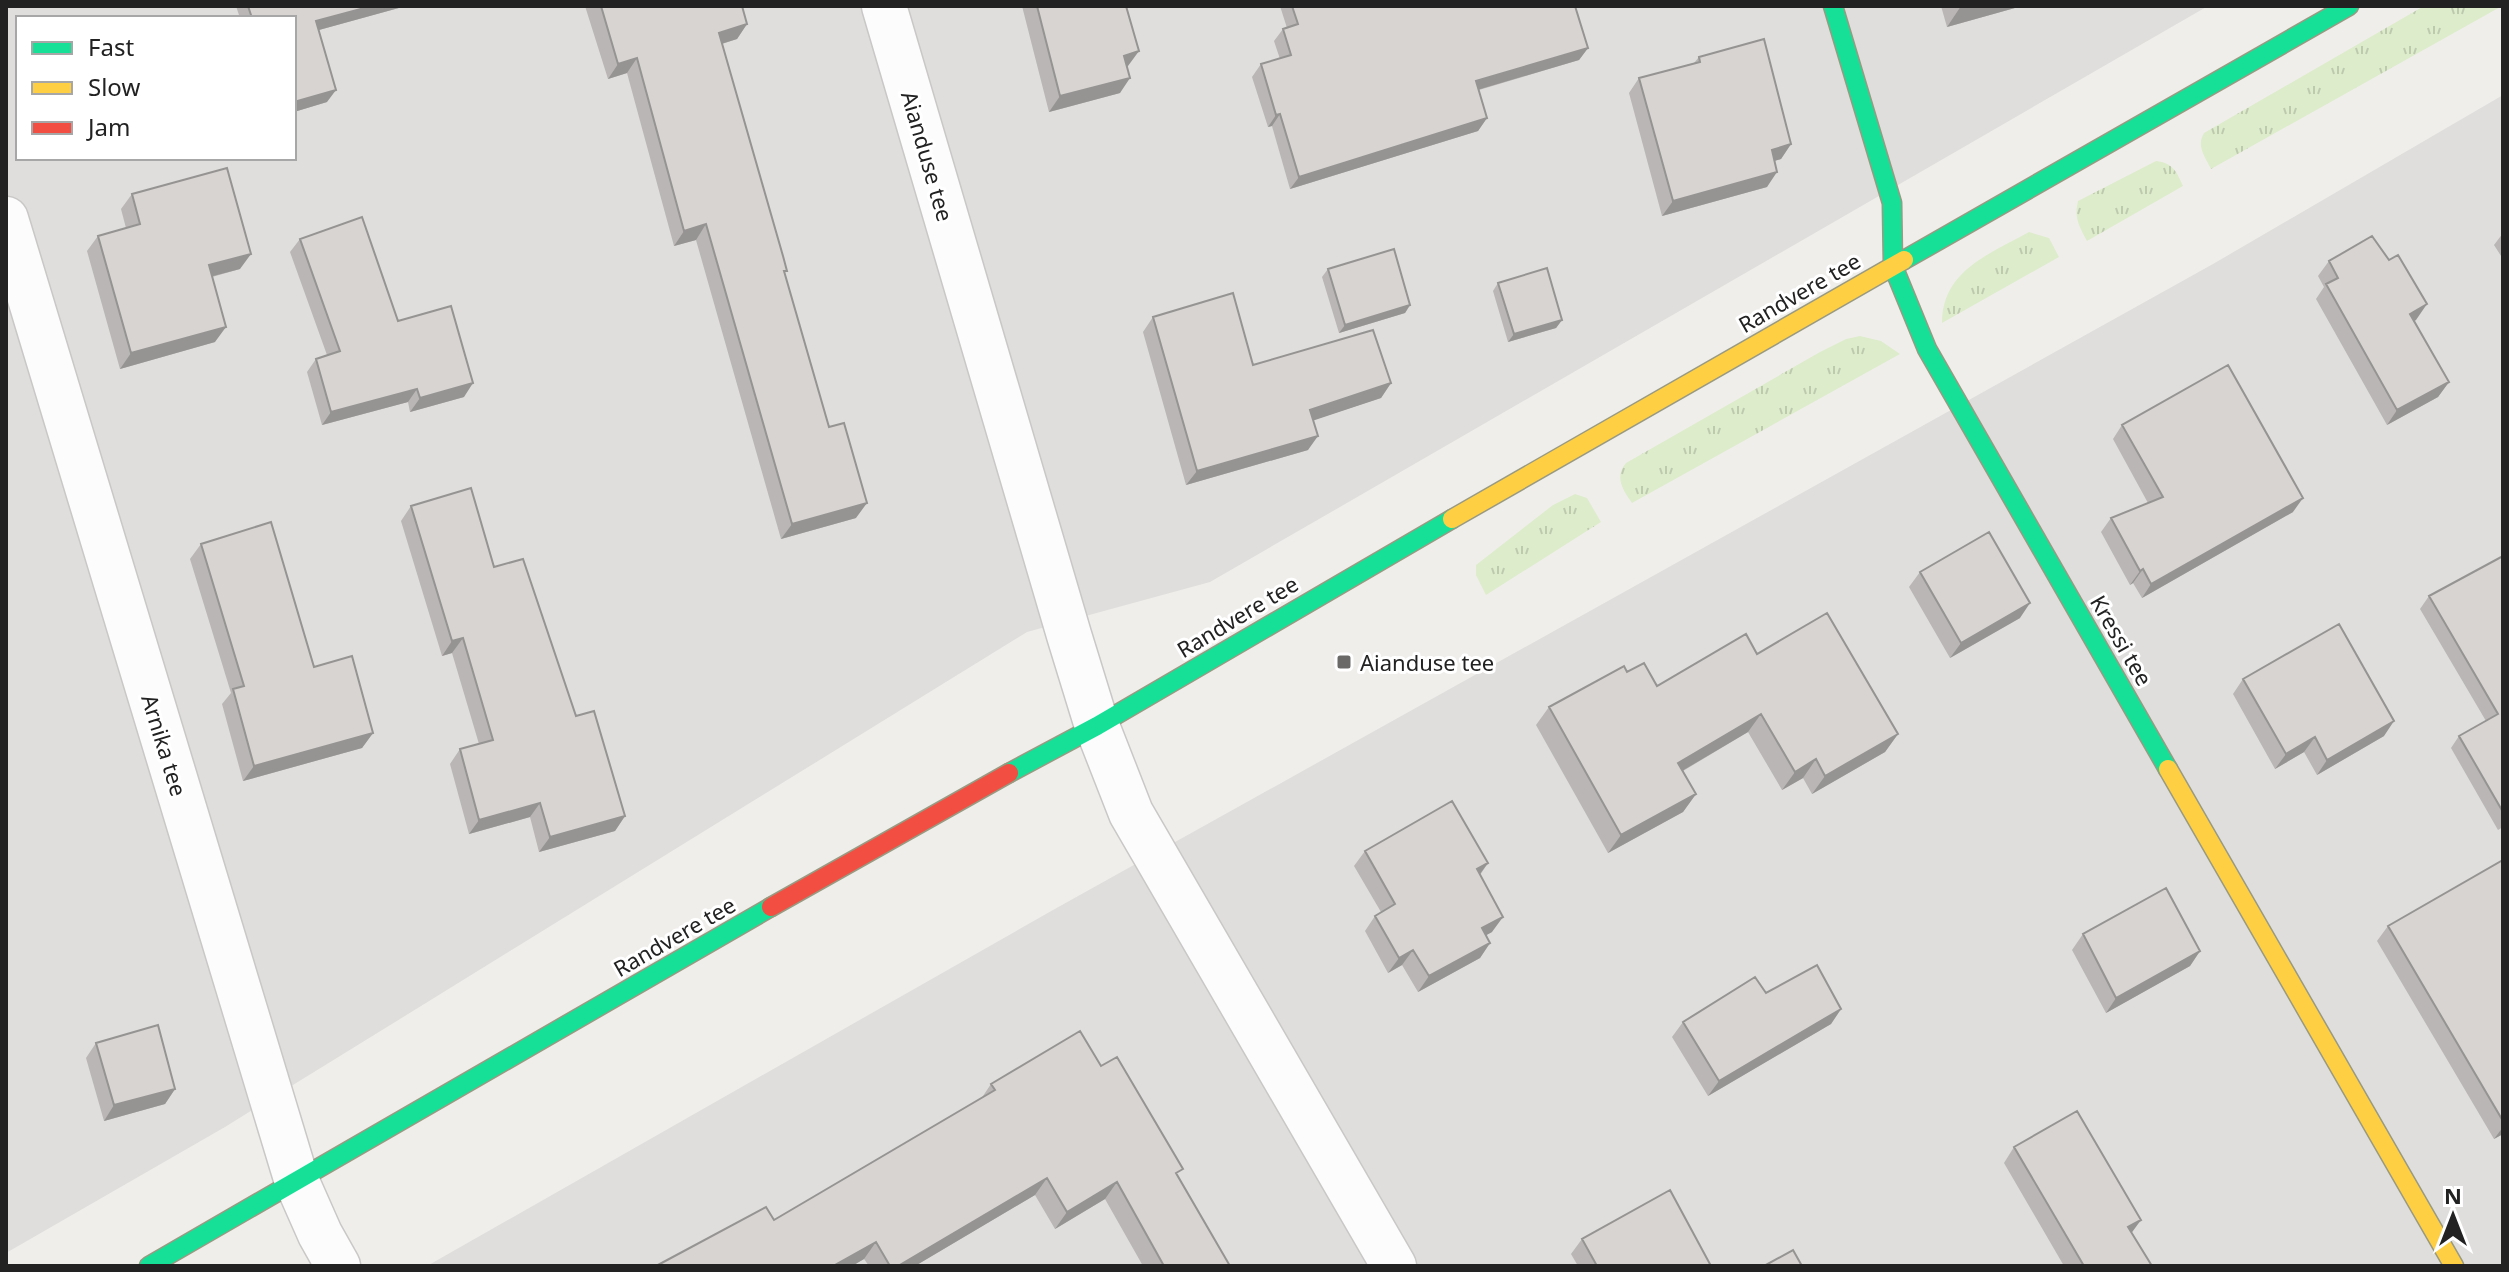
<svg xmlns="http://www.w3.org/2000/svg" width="2509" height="1272" font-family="'Noto Sans',sans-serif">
<defs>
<pattern id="grass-tufts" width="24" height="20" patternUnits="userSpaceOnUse" patternTransform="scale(2)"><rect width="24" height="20" fill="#ddeccb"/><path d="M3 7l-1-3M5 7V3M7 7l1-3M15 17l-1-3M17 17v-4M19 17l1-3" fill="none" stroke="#bdcaae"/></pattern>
</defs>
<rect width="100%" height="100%" fill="#f0eeeb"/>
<path fill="#dfdedc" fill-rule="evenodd" d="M 6,6 L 2208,6 L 1210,582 L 1027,632 L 225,1127 L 6,1253 ZM 18,18 L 294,18 L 294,158 L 18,158 Z
M 2503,95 L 2503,1266 L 427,1266 L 1053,910 L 2213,264 Z"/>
<path fill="url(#grass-tufts)" d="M 2424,6 L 2502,6 L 2211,169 C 2205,157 2196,146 2204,133 Z
M 2156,161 C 2173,163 2177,172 2183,186 L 2087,241 C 2079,226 2074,218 2078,201 Z
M 2029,232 L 2049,238 L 2059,257 L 1942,323 C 1942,271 1989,254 2029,232 Z
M 1860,336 L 1881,341 L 1900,354 L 1632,503 C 1623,490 1614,477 1626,463 L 1820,352 L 1846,339 Z
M 1575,494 L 1587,498 L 1601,522 L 1486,595 L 1476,575 L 1476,565 L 1553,505 Z"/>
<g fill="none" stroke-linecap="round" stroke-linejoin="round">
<defs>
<path id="street" d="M 884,6 L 1069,635 L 1097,726 L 1131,813 L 1394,1266
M 6,219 L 297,1182 L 320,1234 L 338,1266"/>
<path id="fast" d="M 1833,6 L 1892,203 L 1893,266 L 1927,349 L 2168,769
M 1904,260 L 2349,6
M 1009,773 L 1097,726 L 1452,519
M 149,1266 L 771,907"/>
<path id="slow" d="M 1452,519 L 1904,260
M 2168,769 L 2454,1266"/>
<path id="jam" d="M 771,907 L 1009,773"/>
</defs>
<use href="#street" stroke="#c9c8c7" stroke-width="47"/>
<use href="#fast" stroke="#999a82" stroke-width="21"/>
<use href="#slow" stroke="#999a82" stroke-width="21"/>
<use href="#jam" stroke="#999a82" stroke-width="21"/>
<use href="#street" stroke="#fdfcfc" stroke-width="44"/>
<use href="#fast" stroke="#16e098" stroke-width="18"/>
<use href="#slow" stroke="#ffcf43" stroke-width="18"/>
<use href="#jam" stroke="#f24e42" stroke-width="18"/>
</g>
<path fill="#b9b6b5" d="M 236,6 L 406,6 L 319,30 L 327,102 L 294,112 L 294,18 L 240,18 Z
M 585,6 L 742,6 L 747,24 L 737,39 L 722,44 L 784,274 L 856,518 L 781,539 L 696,240 L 674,246 L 627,73 L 608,79 Z
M 1022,6 L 1126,6 L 1128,66 L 1120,93 L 1049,112 Z
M 1280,6 L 1575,6 L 1588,48 L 1579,60 L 1479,90 L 1487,118 L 1478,131 L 1290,189 L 1272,126 L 1268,127 L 1252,77 L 1261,64 L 1280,59 L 1274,41 L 1283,29 L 1287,28 Z
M 1941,6 L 2022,6 L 1947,27 Z
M 1699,57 L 1791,144 L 1781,159 L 1774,161 L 1767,187 L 1662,216 L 1629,93 L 1639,78 L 1694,63 Z
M 132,194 L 240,269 L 212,277 L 215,342 L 120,369 L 87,251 L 98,236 L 126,228 L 121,209 Z
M 2503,233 L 2503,259 L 2494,245 Z
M 300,239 L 398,321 L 464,397 L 410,412 L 408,402 L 322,425 L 307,372 L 316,359 L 327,355 L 290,252 Z
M 2329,261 L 2416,320 L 2414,321 L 2449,382 L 2438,397 L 2387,425 L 2316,299 L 2324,287 L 2318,276 Z
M 1328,269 L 1410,305 L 1405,313 L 1339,333 L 1322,277 Z
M 1498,283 L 1562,320 L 1556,328 L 1508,342 L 1493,291 Z
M 1153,317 L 1253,365 L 1391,383 L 1381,398 L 1313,420 L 1308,450 L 1186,485 L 1143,332 Z
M 2122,425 L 2293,512 L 2142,598 L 2133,583 L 2130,585 L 2101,532 L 2111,518 L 2148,503 L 2113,439 Z
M 411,506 L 494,567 L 576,716 L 625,816 L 615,831 L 539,852 L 530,817 L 469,834 L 450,764 L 460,749 L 479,744 L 452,653 L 442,656 L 401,521 Z
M 201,544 L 314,667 L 373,733 L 362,748 L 243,781 L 222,704 L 231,693 L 190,559 Z
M 2503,556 L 2503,827 L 2498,830 L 2451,748 L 2459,736 L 2486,721 L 2420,609 L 2429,596 Z
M 1920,572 L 2020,618 L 1950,658 L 1909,587 Z
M 1757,654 L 1898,734 L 1885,752 L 1812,794 L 1803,778 L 1782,790 L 1748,732 L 1683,771 L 1696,794 L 1683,812 L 1608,853 L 1536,725 L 1549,707 L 1627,672 L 1657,686 Z
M 2243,679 L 2384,736 L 2317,775 L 2304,752 L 2275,769 L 2233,694 Z
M 1365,851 L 1488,863 L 1480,875 L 1492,932 L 1486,935 L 1490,943 L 1480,958 L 1418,992 L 1402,965 L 1388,973 L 1365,931 L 1375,916 L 1381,912 L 1354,866 Z
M 2503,860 L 2503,1134 L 2494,1139 L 2377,941 L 2388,926 Z
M 2083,934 L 2200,951 L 2190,966 L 2106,1013 L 2072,950 Z
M 1766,993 L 1841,1009 L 1831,1024 L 1708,1096 L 1672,1037 L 1683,1022 Z
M 96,1043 L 175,1089 L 165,1104 L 104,1121 L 86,1058 Z
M 1101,1066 L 1178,1176 L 1230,1266 L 1143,1266 L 1105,1199 L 1055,1229 L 1035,1195 L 915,1266 L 869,1266 L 864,1259 L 852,1266 L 656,1266 L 774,1220 L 981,1099 L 991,1084 Z
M 2014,1147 L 2132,1233 L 2152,1266 L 2064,1266 L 2004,1163 Z
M 1582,1239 L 1711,1266 L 1578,1266 L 1571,1254 Z"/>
<path fill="#969493" d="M 372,6 L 406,6 L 308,33 L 316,21 Z
M 1961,6 L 2022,6 L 1947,27 Z
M 747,24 L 737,39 L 708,48 L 719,33 Z
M 1588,48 L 1579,60 L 1467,93 L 1476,81 Z
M 1139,51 L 1128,66 L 1113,71 L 1124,56 Z
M 637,58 L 627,73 L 608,79 L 618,64 Z
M 1130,78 L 1120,93 L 1049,112 L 1060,96 Z
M 336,90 L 327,102 L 294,112 L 294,102 Z
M 1280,114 L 1272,126 L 1268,127 L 1276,115 Z
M 1487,118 L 1478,131 L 1290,189 L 1299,177 Z
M 1791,144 L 1781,159 L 1761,165 L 1772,150 Z
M 1777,172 L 1767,187 L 1662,216 L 1673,201 Z
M 706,224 L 696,240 L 674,246 L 684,231 Z
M 251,254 L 240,269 L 198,280 L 209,265 Z
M 2427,304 L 2416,320 L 2400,329 L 2410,314 Z
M 1410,305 L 1405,313 L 1339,333 L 1345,325 Z
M 1562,320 L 1556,328 L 1508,342 L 1514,334 Z
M 226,327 L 215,342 L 120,369 L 131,353 Z
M 2449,382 L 2438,397 L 2387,425 L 2397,410 Z
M 473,383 L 464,397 L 410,412 L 420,398 Z
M 1391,383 L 1381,398 L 1300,425 L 1310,410 Z
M 417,389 L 408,402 L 322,425 L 331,412 Z
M 1318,436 L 1308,450 L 1186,485 L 1197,471 Z
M 2303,498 L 2293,512 L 2142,598 L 2151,584 Z
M 867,503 L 856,518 L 781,539 L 792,524 Z
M 2143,569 L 2133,583 L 2130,585 L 2140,571 Z
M 2030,603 L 2020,618 L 1950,658 L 1961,643 Z
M 463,638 L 452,653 L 442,656 L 452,641 Z
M 1761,714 L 1748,732 L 1665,781 L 1678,763 Z
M 2394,721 L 2384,736 L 2317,775 L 2327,760 Z
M 373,733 L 362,748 L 243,781 L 254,766 Z
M 1898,734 L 1885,752 L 1812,794 L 1825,776 Z
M 2315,737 L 2304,752 L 2275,769 L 2286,754 Z
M 1816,759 L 1803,778 L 1782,790 L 1795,772 Z
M 1696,794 L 1683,812 L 1608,853 L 1621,835 Z
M 540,803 L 530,817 L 469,834 L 479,820 Z
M 625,816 L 615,831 L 539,852 L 550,837 Z
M 1488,863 L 1477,878 L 1477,869 Z
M 1503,917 L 1492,932 L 1472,943 L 1482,928 Z
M 1490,943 L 1480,958 L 1418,992 L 1429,976 Z
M 1413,950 L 1402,965 L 1388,973 L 1399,958 Z
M 2200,951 L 2190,966 L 2106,1013 L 2116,998 Z
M 1841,1009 L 1831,1024 L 1708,1096 L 1719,1081 Z
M 175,1089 L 165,1104 L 104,1121 L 114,1105 Z
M 2503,1127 L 2503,1134 L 2494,1139 Z
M 1047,1178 L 1035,1195 L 915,1266 L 898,1266 Z
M 1117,1182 L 1105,1199 L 1055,1229 L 1067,1212 Z
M 2141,1220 L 2130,1235 L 2128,1227 Z
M 876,1242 L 864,1259 L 852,1266 L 833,1266 Z"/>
<path fill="#d7d4d2" stroke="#969493" stroke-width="2" d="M 248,6 L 372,6 L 316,21 L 336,90 L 294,102 L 294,18 L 252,18 Z
M 601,6 L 742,6 L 747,24 L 719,33 L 783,256 L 787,271 L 784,271 L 829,427 L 844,423 L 867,503 L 792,524 L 706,224 L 684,231 L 637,58 L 618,64 Z
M 1037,6 L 1126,6 L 1139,51 L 1124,56 L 1130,78 L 1060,96 Z
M 1292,6 L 1575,6 L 1588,48 L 1476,81 L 1487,118 L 1299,177 L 1280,114 L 1276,115 L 1261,64 L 1291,55 L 1283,29 L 1298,24 Z
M 1764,39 L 1791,144 L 1772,150 L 1777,172 L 1673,201 L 1639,78 L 1700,62 L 1699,57 Z
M 227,168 L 251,254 L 209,265 L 226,327 L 131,353 L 98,236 L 140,224 L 132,194 Z
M 362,217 L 398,321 L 451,306 L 473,383 L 420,398 L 417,389 L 331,412 L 316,359 L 340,351 L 300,239 Z
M 2372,236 L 2389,260 L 2398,255 L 2427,304 L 2410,314 L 2449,382 L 2397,410 L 2326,284 L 2338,278 L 2329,261 Z
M 1394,249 L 1410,305 L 1345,325 L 1328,269 Z
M 1547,268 L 1562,320 L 1514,334 L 1498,283 Z
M 1233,293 L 1253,365 L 1373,330 L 1391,383 L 1310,410 L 1318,436 L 1197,471 L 1153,317 Z
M 2228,365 L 2303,498 L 2151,584 L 2143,569 L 2140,571 L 2111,518 L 2163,497 L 2122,425 Z
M 471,488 L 494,567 L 523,559 L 576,716 L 594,711 L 625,816 L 550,837 L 540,803 L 479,820 L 460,749 L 493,740 L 463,638 L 452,641 L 411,506 Z
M 271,522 L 314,667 L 352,656 L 373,733 L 254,766 L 233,689 L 244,686 L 201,544 Z
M 1989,532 L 2030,603 L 1961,643 L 1920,572 Z
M 2503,556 L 2503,812 L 2459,736 L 2498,714 L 2429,596 Z
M 1827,613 L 1898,734 L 1825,776 L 1816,759 L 1795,772 L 1761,714 L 1678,763 L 1696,794 L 1621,835 L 1549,707 L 1624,666 L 1627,672 L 1644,663 L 1657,686 L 1746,634 L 1757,654 Z
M 2339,624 L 2394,721 L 2327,760 L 2315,737 L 2286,754 L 2243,679 Z
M 1452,801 L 1488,863 L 1477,869 L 1503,917 L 1482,928 L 1490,943 L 1429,976 L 1413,950 L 1399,958 L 1375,916 L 1395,904 L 1365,851 Z
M 2503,860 L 2503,1121 L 2388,926 Z
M 2166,888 L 2200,951 L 2116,998 L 2083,934 Z
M 1817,965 L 1841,1009 L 1719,1081 L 1683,1022 L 1755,977 L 1766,993 Z
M 158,1025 L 175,1089 L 114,1105 L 96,1043 Z
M 1080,1031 L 1101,1066 L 1117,1057 L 1183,1169 L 1176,1173 L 1230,1266 L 1164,1266 L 1117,1182 L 1067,1212 L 1047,1178 L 898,1266 L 890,1266 L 876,1242 L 833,1266 L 656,1266 L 766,1207 L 774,1220 L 995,1090 L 991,1084 Z
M 2077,1111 L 2141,1220 L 2128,1227 L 2152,1266 L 2084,1266 L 2014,1147 Z
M 1670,1190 L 1711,1266 L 1597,1266 L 1582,1239 Z
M 1793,1250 L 1802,1266 L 1764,1266 Z"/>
<rect fill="#6a6968" stroke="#fff" stroke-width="3" x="1336" y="654" width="16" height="16" rx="4"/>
<g text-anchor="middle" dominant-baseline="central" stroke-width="6" stroke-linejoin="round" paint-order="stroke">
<g font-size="22" fill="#222" stroke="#fff">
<text transform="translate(928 156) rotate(74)">Aianduse tee</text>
<text transform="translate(1799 292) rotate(-30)">Randvere tee</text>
<text transform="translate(1237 616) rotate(-31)">Randvere tee</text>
<text transform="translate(2122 640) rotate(60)">Kressi tee</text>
<text transform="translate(165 745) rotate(73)">Arnika tee</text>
<text transform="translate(674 936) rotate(-30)">Randvere tee</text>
</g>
<g font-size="22" fill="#222" stroke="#fff" text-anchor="start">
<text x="1360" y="662">Aianduse tee</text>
</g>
</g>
<rect width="2509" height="1272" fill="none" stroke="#222222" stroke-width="16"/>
<rect x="16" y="16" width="280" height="144" fill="#ffffff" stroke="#a7a7a7" stroke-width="2"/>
<rect x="32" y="42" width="40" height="12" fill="#16e098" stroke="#a7a7a7" stroke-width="2"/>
<text x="88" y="56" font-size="24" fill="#222222">Fast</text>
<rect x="32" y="82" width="40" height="12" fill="#ffcf43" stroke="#a7a7a7" stroke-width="2"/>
<text x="88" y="96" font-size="24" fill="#222222">Slow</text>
<rect x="32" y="122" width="40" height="12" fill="#f24e42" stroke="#a7a7a7" stroke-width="2"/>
<text x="88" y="136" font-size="24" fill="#222222">Jam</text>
<g transform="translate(2453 1216)" stroke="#ffffff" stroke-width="6" paint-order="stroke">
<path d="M0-6L14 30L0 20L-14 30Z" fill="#222222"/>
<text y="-12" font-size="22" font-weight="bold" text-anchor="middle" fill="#222222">N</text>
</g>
</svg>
